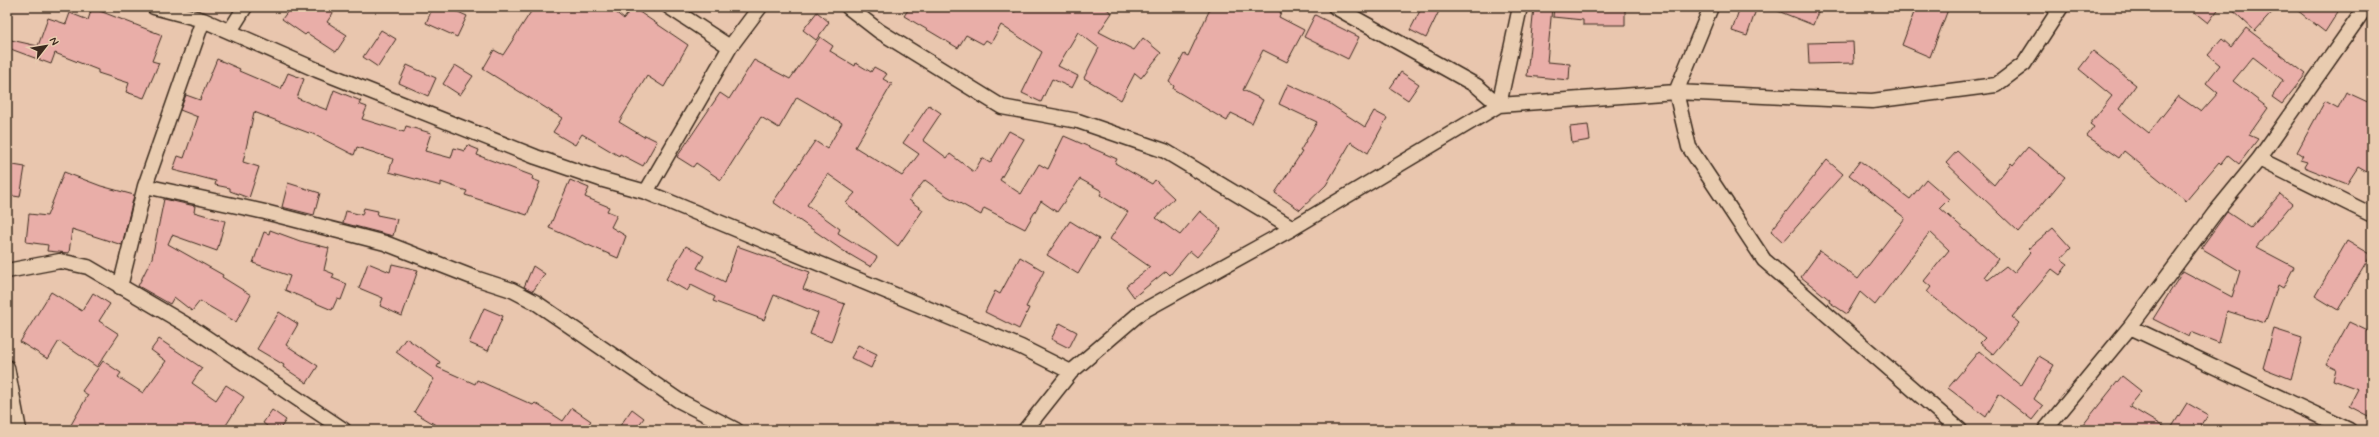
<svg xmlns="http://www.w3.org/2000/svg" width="2379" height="437" font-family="Mynerve,sans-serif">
<rect width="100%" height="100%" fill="#e9c6ae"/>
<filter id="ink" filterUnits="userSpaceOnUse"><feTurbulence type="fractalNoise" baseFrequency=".025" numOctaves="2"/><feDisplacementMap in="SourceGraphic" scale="8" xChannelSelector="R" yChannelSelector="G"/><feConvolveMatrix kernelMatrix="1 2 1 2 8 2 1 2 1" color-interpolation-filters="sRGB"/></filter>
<g filter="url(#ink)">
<path fill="#e9aea8" stroke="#3b2a1e" d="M 291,7 L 337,7 L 327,22 L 347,35 L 336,52 L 307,33 L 305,35 L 282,19 Z
M 433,7 L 447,7 L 467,16 L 457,37 L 426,23 Z
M 534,7 L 609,7 L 624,19 L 632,7 L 688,45 L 664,87 L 647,76 L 619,122 L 644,137 L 645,135 L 657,141 L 643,166 L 620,154 L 619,156 L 582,134 L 575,145 L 553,132 L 562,118 L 483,69 L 494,50 L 503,55 Z
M 910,7 L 1007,7 L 1015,12 L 1018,7 L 1104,7 L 1112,13 L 1099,32 L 1134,50 L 1143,38 L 1161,53 L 1141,78 L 1135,73 L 1121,100 L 1084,78 L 1099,48 L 1078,32 L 1058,66 L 1078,76 L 1072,88 L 1052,79 L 1041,102 L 1022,93 L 1042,52 L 1001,25 L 991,43 L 986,40 L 983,44 L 966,35 L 958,48 L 904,16 Z
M 1211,7 L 1271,7 L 1281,12 L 1279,17 L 1304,30 L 1287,62 L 1263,50 L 1243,90 L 1263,100 L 1252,123 L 1231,113 L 1227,121 L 1173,89 L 1174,86 L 1169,82 L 1184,54 L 1188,56 Z
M 1422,7 L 1441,7 L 1426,38 L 1410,30 Z
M 1534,7 L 1552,7 L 1547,62 L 1570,64 L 1569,80 L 1527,76 Z
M 1554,7 L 1625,7 L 1625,25 L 1583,25 L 1583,20 L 1553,17 Z
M 1740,7 L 1757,7 L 1747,36 L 1732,31 Z
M 1768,7 L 1820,7 L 1813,25 Z
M 1916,7 L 1949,7 L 1930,57 L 1902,45 Z
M 2188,7 L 2220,7 L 2208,23 Z
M 2229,7 L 2277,7 L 2255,31 Z
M 2293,7 L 2341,7 L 2325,32 Z
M 92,8 L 162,35 L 152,61 L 159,63 L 144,98 L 126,92 L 129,83 L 98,73 L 98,70 L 55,53 L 51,64 L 8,48 L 11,40 L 38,46 L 48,18 L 66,24 L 70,13 L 88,20 Z
M 817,12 L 829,22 L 816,40 L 803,30 Z
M 1315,15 L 1359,37 L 1348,59 L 1304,37 Z
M 2246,28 L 2306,74 L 2282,104 L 2272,97 L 2283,80 L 2253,57 L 2233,81 L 2268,108 L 2249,135 L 2258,139 L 2239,164 L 2228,155 L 2221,164 L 2219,162 L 2186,201 L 2124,151 L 2119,158 L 2087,136 L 2094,127 L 2090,124 L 2112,96 L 2079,69 L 2093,51 L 2136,85 L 2119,109 L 2149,133 L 2178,96 L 2201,112 L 2218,93 L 2206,83 L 2220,65 L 2208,55 L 2222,39 L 2231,47 Z
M 381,30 L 396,39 L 378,67 L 363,57 Z
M 820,37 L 833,46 L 830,51 L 855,66 L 856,63 L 871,72 L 874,67 L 887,74 L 883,79 L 892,84 L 855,147 L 902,176 L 919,154 L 903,143 L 929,105 L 941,113 L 923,140 L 947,158 L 950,154 L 974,172 L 982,158 L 990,163 L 1009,131 L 1024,139 L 1000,180 L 1021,194 L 1039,164 L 1048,169 L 1064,136 L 1117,159 L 1115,163 L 1152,184 L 1155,180 L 1174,198 L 1156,218 L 1180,235 L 1200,211 L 1221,229 L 1197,257 L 1190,251 L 1170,275 L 1166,271 L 1134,297 L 1126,286 L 1150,267 L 1110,239 L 1128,212 L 1100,195 L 1102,191 L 1080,179 L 1057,212 L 1041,201 L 1025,229 L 984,208 L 981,215 L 947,196 L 925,180 L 909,200 L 923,210 L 898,246 L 846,203 L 855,193 L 828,174 L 807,205 L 840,229 L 838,233 L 877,257 L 871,267 L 842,250 L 773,202 L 815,141 L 827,149 L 842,123 L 797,97 L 779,128 L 761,117 L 721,180 L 696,163 L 693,167 L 677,157 L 720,93 L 729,99 L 754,60 L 790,79 Z
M 1853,42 L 1854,63 L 1809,64 L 1808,43 Z
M 217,59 L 240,69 L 239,71 L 281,89 L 288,73 L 304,79 L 297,98 L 327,110 L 334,90 L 361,101 L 359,104 L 367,107 L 362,119 L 404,132 L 406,126 L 431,133 L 425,151 L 451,158 L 454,148 L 465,151 L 467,145 L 479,150 L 477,155 L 533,176 L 532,179 L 540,182 L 527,215 L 465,195 L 467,191 L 441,182 L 441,186 L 389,172 L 393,159 L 357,147 L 354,155 L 309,132 L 309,133 L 254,112 L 243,162 L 259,167 L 249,198 L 230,191 L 230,188 L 215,185 L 216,181 L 173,170 L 178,156 L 184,158 L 198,117 L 180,110 L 186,95 L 200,100 Z
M 407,65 L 436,78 L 428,96 L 399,83 Z
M 455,65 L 473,76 L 460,95 L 443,84 Z
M 1401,72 L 1419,84 L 1408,100 L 1390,88 Z
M 1288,84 L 1327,102 L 1365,127 L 1374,111 L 1387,118 L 1368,153 L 1351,142 L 1326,185 L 1300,210 L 1275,193 L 1302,152 L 1300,151 L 1317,122 L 1279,104 Z
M 2346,92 L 2372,104 L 2372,175 L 2358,167 L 2347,184 L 2304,167 L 2307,162 L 2300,160 L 2303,156 L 2297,152 L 2325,101 L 2338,108 Z
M 1588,125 L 1590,140 L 1572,143 L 1570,127 Z
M 2028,147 L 2065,177 L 2019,232 L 1946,163 L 1957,151 L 1994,185 L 2011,163 L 2013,165 Z
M 1827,160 L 1843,174 L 1783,242 L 1771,231 Z
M 1860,161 L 1910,199 L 1926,179 L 1949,199 L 1940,208 L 1998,259 L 1984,277 L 1988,280 L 2006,266 L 2014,273 L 2031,252 L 2028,249 L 2053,228 L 2071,248 L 2061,259 L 2068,264 L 2060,275 L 2052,269 L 2012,317 L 2019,323 L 1993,354 L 1980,343 L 1985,338 L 1927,292 L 1931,287 L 1924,281 L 1949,250 L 1930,232 L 1875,305 L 1860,292 L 1847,314 L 1829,302 L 1830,300 L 1801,277 L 1820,251 L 1858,279 L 1905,218 L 1849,175 Z
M 7,164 L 25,167 L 20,197 L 7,195 Z
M 64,172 L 101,186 L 134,195 L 122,245 L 72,229 L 69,253 L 47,251 L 48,245 L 26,242 L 29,214 L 47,216 Z
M 570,180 L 589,188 L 585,197 L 609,207 L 607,211 L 617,215 L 611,227 L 626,236 L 618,258 L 549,228 Z
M 288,183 L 320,193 L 314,215 L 282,207 Z
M 2280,194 L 2292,204 L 2256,247 L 2294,267 L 2283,288 L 2278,285 L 2265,323 L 2227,311 L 2219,343 L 2191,332 L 2189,337 L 2153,319 L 2183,271 L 2232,297 L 2240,271 L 2201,248 L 2227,212 L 2251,228 Z
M 164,199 L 195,206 L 194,212 L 225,221 L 217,251 L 172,235 L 168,244 L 223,275 L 222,277 L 251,295 L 236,322 L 200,301 L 192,311 L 174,297 L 170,304 L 138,286 L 152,258 Z
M 364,208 L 378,211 L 377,215 L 397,219 L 393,236 L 343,223 L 346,211 L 362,215 Z
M 1070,221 L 1099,239 L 1078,274 L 1047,255 Z
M 270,230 L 300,241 L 329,248 L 324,270 L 334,274 L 332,278 L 347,284 L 341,300 L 337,299 L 332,310 L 285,290 L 290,276 L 253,263 L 264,232 L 269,234 Z
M 2347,241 L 2371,255 L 2338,310 L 2315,296 Z
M 686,246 L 704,256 L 697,268 L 725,282 L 737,246 L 810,272 L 803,289 L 845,304 L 831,342 L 810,334 L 818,313 L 774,295 L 764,320 L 713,301 L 715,297 L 691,285 L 687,291 L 666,279 Z
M 1020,257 L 1044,271 L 1026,307 L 1029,308 L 1019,329 L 985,312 L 995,291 L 1000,294 Z
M 368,263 L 390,272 L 392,264 L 418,270 L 402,316 L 380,306 L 383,298 L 359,288 Z
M 533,266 L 545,274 L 533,291 L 524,287 Z
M 51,292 L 82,311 L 93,293 L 110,304 L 99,321 L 119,334 L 97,367 L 59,341 L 48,359 L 20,342 Z
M 484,308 L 503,316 L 488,351 L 469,343 Z
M 279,312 L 298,324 L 286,345 L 318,366 L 307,383 L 283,367 L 284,365 L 257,349 Z
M 2349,322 L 2372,333 L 2372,418 L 2349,406 L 2358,389 L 2333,380 L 2336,369 L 2326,364 Z
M 1060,323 L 1077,332 L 1069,348 L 1051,339 Z
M 2274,329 L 2302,338 L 2291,379 L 2263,368 Z
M 406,338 L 440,362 L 437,367 L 475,384 L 477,380 L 533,405 L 535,403 L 563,421 L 572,408 L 591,421 L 584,430 L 444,430 L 414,412 L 434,379 L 396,352 Z
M 159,339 L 202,368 L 192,383 L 216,400 L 226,385 L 244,397 L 223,430 L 68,430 L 88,395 L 82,391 L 103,361 L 121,373 L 118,377 L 143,393 L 166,361 L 151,350 Z
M 858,345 L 877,354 L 871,368 L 851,358 Z
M 1979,351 L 2021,386 L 2039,356 L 2054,365 L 2034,399 L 2043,406 L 2032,420 L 1999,394 L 1986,417 L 1948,388 Z
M 2122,376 L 2141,391 L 2129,406 L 2169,430 L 2079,430 Z
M 2187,403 L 2208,415 L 2199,430 L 2170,430 Z
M 632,409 L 644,418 L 635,430 L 617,430 Z
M 272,410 L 286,420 L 279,430 L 272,430 L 263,423 Z"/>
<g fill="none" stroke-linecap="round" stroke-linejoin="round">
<defs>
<path id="minor" d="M 154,7 L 203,20 L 317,70 L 536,157 L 600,179 L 646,192 L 1021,347 L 1071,372
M 669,7 L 730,47
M 848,7 L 879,31 L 1002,107 L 1078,121 L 1165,151 L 1293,228
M 1335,7 L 1477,86 L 1499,105 L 1520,7
M 1711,7 L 1676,92 L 1689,147 L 1764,260 L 1960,430
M 230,31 L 245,7
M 2259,159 L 2372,215
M 145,186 L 265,212 L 385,243 L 472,277 L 512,290 L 535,302 L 678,400 L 736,430
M 646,192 L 730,47 L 760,7
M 7,271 L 60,261 L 88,267 L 192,328 L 344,430
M 120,287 L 145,186 L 203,20
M 2130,327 L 2349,430
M 7,367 L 19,430
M 1025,430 L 1071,372 L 1141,312 L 1293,228 L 1499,105 L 1676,92 L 1872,101 L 1996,85 L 2024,64 L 2061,7
M 2045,430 L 2130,327 L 2214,214 L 2259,159 L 2366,7"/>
</defs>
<use href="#minor" stroke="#3b2a1e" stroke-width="17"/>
<use href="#minor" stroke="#e9ccb0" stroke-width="14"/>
</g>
</g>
<rect width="2379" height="437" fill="none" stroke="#e9ccb0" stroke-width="24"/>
<rect x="12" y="12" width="2355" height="413" fill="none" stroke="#3b2a1e" stroke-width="1.5" filter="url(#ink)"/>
<g transform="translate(46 46) rotate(59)" stroke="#e9ccb0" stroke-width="3" paint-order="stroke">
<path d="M0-3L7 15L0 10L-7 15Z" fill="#3b2a1e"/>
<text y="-6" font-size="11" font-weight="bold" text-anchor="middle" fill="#3b2a1e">N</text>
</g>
</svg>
